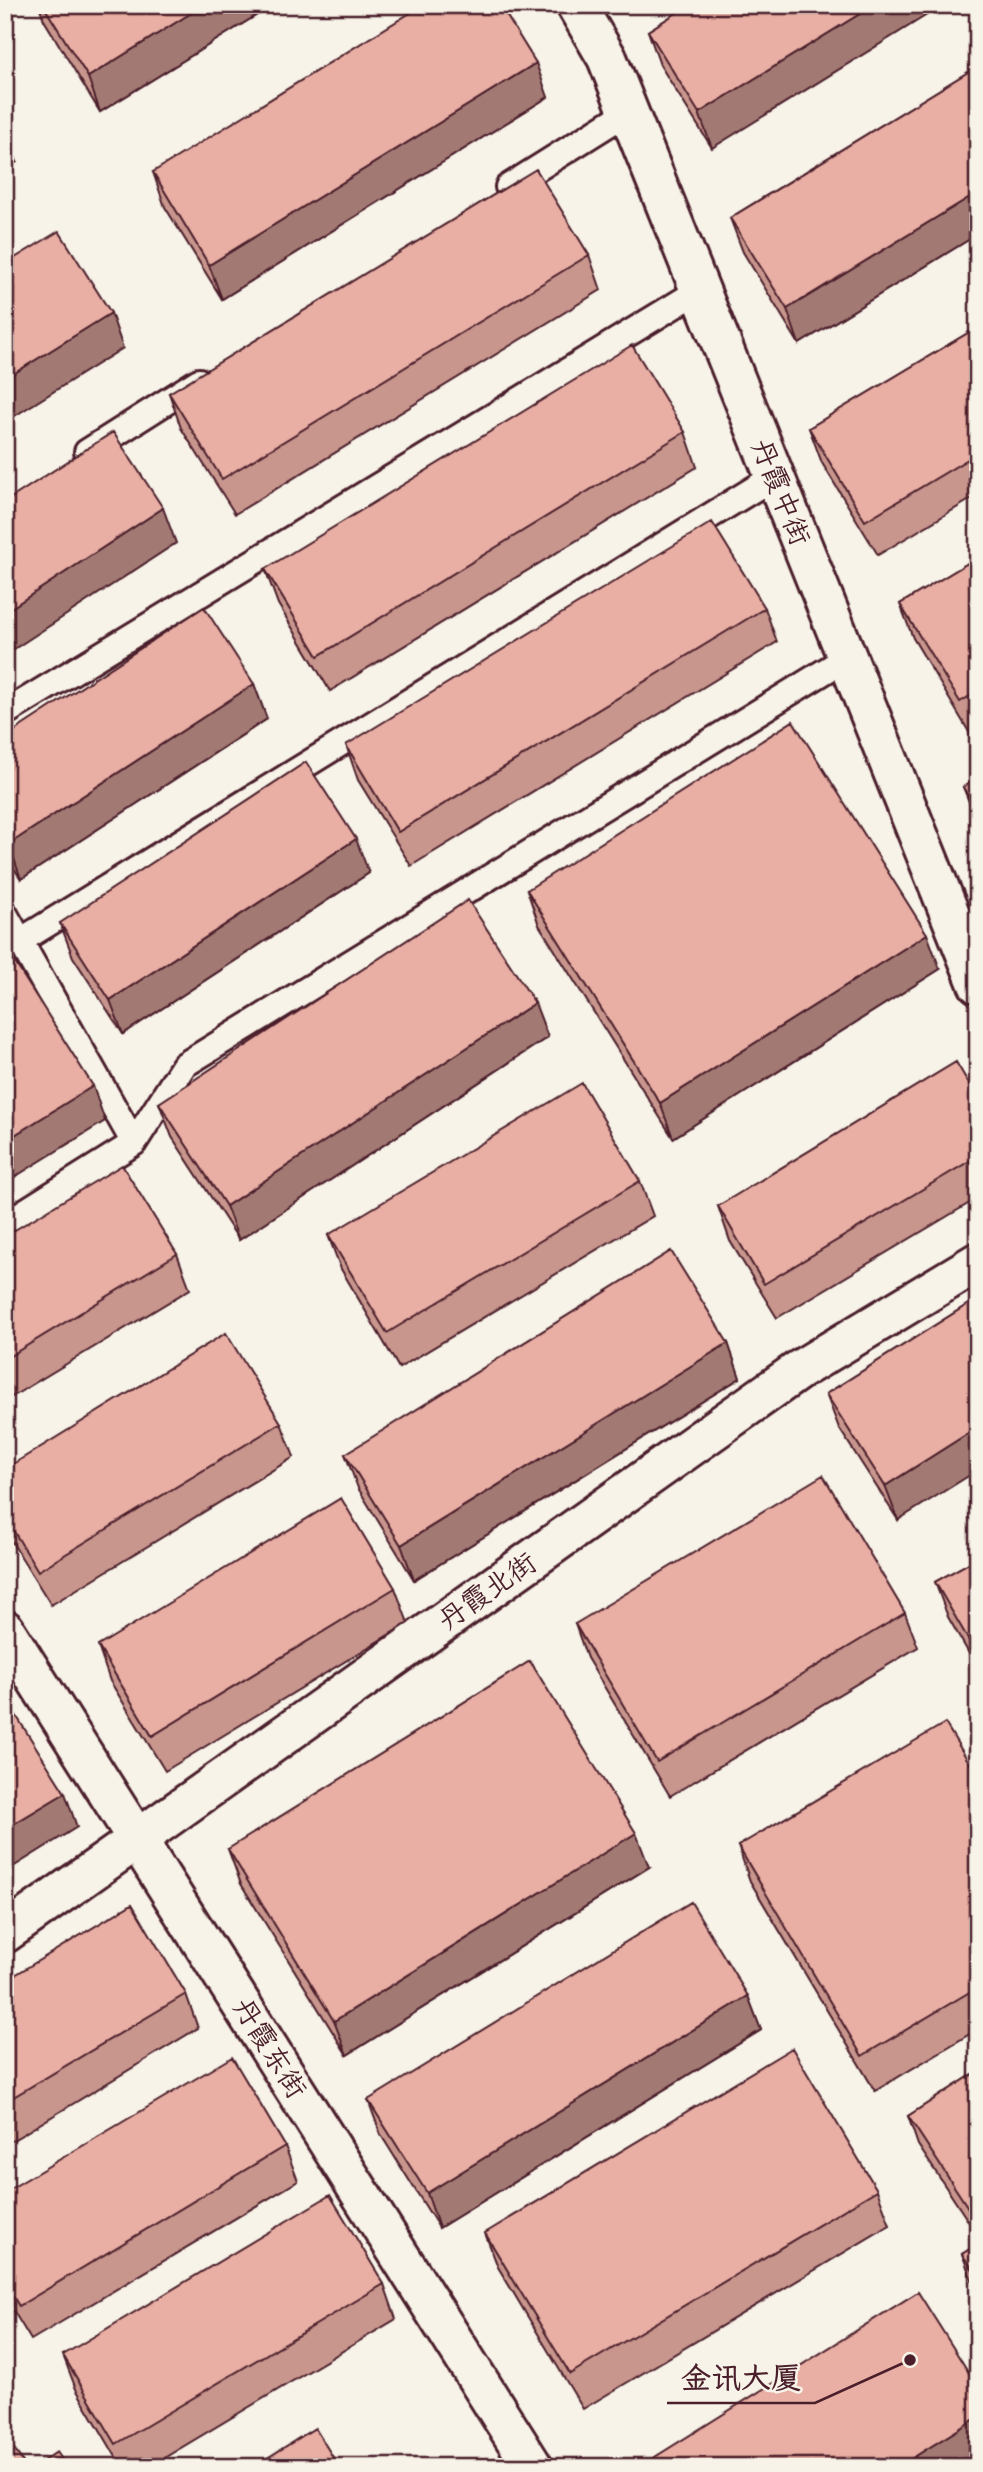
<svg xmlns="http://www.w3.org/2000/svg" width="983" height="2472" font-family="Caveat,'LXGW WenKai TC',sans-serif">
<rect width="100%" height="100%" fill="#f7f3e8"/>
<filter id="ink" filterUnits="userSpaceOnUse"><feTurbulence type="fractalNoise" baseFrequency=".0143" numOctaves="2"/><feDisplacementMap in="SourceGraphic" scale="14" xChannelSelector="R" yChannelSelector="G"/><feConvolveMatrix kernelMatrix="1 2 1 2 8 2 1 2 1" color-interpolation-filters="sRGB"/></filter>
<g filter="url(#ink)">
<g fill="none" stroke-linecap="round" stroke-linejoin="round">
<defs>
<path id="lane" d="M 508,187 L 629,111
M 87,452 L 199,381
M 5,713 L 700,290
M 5,914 L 134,1143
M 20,941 L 775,476
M 5,1224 L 134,1143 L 184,1065 L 848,657"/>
<path id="street" d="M 576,5 L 607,58 L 978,984
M 5,1630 L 533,2467
M 5,1933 L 799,1370 L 978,1262"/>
</defs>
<use href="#lane" stroke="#4a1f2b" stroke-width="30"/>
<use href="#street" stroke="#4a1f2b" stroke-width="44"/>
<use href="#lane" stroke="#f7f3e8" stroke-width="24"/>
<use href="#street" stroke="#f7f3e8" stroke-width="38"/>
</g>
<path fill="#c8968d" stroke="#4a1f2b" stroke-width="2" d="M 39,5 L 273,5 L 100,112 L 44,20 Z
M 689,5 L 712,148 L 660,65 L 648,31 Z
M 971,5 L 978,5 L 978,17 Z
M 978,66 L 978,234 L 799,344 L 743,252 L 730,218 Z
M 548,97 L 222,299 L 165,207 L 153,172 Z
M 589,255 L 601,290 L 235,514 L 181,428 L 169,393 Z
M 978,327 L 978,495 L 878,555 L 822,463 L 809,428 Z
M 685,432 L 697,467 L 330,691 L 278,604 L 265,569 Z
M 978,557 L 978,734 L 972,737 L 913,638 L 900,604 Z
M 765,608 L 777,642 L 411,866 L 358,780 L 346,745 Z
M 254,684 L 267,719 L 21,879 L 5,855 L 5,737 Z
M 978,779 L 978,824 L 963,787 Z
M 369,873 L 123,1034 L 73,957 L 60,923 Z
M 527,890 L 940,969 L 673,1138 L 539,925 Z
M 548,1037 L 239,1240 L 172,1137 L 159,1103 Z
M 978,1099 L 978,1198 L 777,1318 L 730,1241 L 718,1206 Z
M 640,1181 L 653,1216 L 399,1368 L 341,1269 L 328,1235 Z
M 5,1236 L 177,1254 L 190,1289 L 5,1401 Z
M 978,1298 L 898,1520 L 839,1428 L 826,1394 Z
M 728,1343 L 740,1378 L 414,1580 L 358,1488 L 345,1454 Z
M 281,1423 L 294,1457 L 51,1605 L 5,1531 L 5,1469 Z
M 978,1558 L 978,1669 L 948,1617 L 935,1582 Z
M 395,1588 L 408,1623 L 165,1771 L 110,1681 L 98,1646 Z
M 905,1613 L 918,1647 L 670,1796 L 587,1658 L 575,1624 Z
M 978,1777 L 978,2029 L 875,2091 L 750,1881 L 738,1846 Z
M 228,1849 L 649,1867 L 347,2055 L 241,1884 Z
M 5,1981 L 186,1994 L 198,2028 L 5,2145 Z
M 748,1996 L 761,2030 L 439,2228 L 381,2135 L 368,2100 Z
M 978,2071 L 978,2236 L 918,2145 L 908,2116 Z
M 285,2146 L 298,2181 L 31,2340 L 5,2297 L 5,2192 Z
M 877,2190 L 890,2225 L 583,2409 L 498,2267 L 485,2233 Z
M 978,2244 L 978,2290 L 973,2283 L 962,2254 Z
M 384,2284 L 396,2319 L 149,2467 L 122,2467 L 76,2389 L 63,2355 Z"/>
<path fill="#a37a73" stroke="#4a1f2b" stroke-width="2" d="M 204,5 L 273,5 L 100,112 L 88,77 Z
M 874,5 L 943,5 L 712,148 L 699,113 Z
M 536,63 L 548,97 L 222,299 L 209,265 Z
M 8,138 L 17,162 L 5,169 L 5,139 Z
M 978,192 L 978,234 L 799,344 L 787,309 Z
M 111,313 L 123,348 L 5,422 L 5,379 Z
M 163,508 L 176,543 L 5,655 L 5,612 Z
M 254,684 L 267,719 L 21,879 L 9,844 Z
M 356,839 L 369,873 L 123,1034 L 110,1000 Z
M 927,934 L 940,969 L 673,1138 L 660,1103 Z
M 535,1003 L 548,1037 L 239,1240 L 226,1206 Z
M 93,1086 L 105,1121 L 5,1183 L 5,1141 Z
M 728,1343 L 740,1378 L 414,1580 L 401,1545 Z
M 978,1427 L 978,1470 L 898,1520 L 885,1486 Z
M 65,1793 L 77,1827 L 5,1872 L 5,1829 Z
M 636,1833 L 649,1867 L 347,2055 L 334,2021 Z
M 748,1996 L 761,2030 L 439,2228 L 427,2193 Z
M 978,2417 L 978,2453 L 955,2467 L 898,2467 Z"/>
<path fill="#e9afa4" stroke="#4a1f2b" stroke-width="2" d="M 43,5 L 204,5 L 88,77 Z
M 423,5 L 500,5 L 536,63 L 209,265 L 153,172 Z
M 689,5 L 874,5 L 699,113 L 648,31 Z
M 978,66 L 978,192 L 787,309 L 730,218 Z
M 536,169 L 589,255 L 222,479 L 169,393 Z
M 59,231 L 111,313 L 5,379 L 5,264 Z
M 978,327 L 978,453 L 865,521 L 809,428 Z
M 632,345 L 685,432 L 318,656 L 265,569 Z
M 113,432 L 163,508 L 5,612 L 5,502 Z
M 712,522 L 765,608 L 398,832 L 346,745 Z
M 978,557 L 978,691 L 960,702 L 900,604 Z
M 204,607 L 254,684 L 9,844 L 5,839 L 5,737 Z
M 793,721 L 927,934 L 660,1103 L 527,890 Z
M 306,762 L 356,839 L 110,1000 L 60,923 Z
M 978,779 L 978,812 L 963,787 Z
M 468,900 L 535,1003 L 226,1206 L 159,1103 Z
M 5,947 L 93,1086 L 5,1141 Z
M 956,1062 L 978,1099 L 978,1156 L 764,1284 L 718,1206 Z
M 582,1083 L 640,1181 L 387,1333 L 328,1235 Z
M 122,1165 L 177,1254 L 5,1359 L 5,1236 Z
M 671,1251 L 728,1343 L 401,1545 L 345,1454 Z
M 978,1298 L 978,1427 L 885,1486 L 826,1394 Z
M 226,1333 L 281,1423 L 38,1571 L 5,1517 L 5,1469 Z
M 823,1475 L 905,1613 L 657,1762 L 575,1624 Z
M 341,1498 L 395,1588 L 152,1736 L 98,1646 Z
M 978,1558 L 978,1656 L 935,1582 Z
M 530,1661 L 636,1833 L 334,2021 L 228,1849 Z
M 7,1701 L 65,1793 L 5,1829 L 5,1702 Z
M 945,1723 L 978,1777 L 978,1987 L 862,2056 L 738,1846 Z
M 691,1902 L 748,1996 L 427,2193 L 368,2100 Z
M 132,1904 L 186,1994 L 5,2102 L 5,1981 Z
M 792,2048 L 877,2190 L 570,2374 L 485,2233 Z
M 232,2057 L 285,2146 L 19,2306 L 5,2284 L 5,2192 Z
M 978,2071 L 978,2223 L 908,2116 Z
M 330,2195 L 384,2284 L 116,2444 L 63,2355 Z
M 978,2244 L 978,2277 L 962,2254 Z
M 918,2292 L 978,2387 L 978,2417 L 898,2467 L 639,2467 Z
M 315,2428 L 339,2467 L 253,2467 Z
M 5,2435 L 26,2467 L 5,2467 Z
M 57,2452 L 67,2467 L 34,2467 Z"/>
</g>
<g text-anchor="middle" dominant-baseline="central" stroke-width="5" stroke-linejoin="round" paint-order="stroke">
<g font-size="28" fill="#4a1f2b" stroke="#f7f3e8">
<text transform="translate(781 492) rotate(68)">丹霞中街</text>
<text transform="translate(487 1591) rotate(-35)">丹霞北街</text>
<text transform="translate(270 2048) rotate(58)">丹霞东街</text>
</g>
</g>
<path fill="none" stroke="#4a1f2b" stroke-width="2.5" d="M910 2360L815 2403H667"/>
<circle fill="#4a1f2b" stroke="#f7f3e8" stroke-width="2.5" cx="910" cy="2360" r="7"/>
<g font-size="30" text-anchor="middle" font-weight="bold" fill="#4a1f2b" stroke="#f7f3e8" stroke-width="5" stroke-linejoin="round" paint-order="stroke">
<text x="741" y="2388">金讯大厦</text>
</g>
<rect width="983" height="2472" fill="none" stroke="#f7f3e8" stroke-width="28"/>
<rect x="14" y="14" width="955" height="2444" fill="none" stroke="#4a1f2b" stroke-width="2.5" filter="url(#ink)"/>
</svg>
